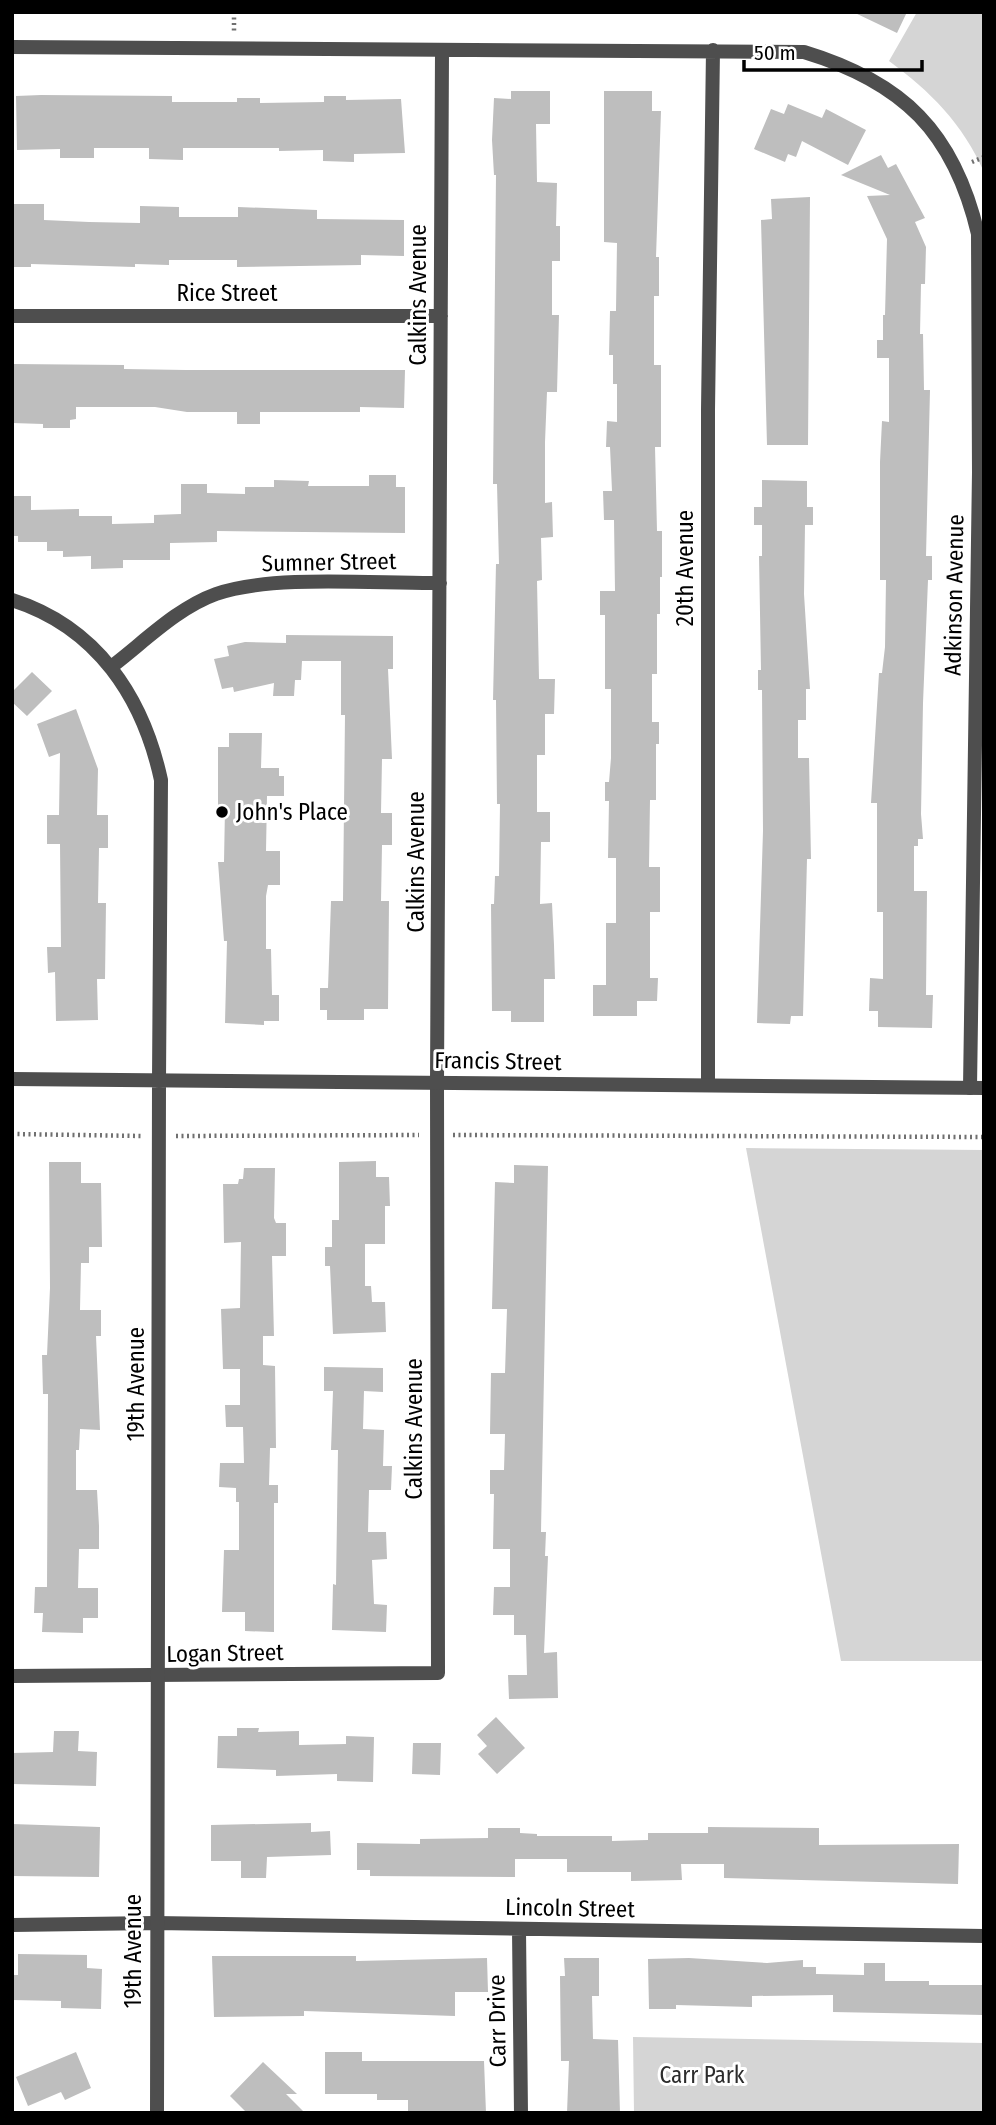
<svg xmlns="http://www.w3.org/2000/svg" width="996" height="2125" font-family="'Fira Sans Condensed',sans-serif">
<rect width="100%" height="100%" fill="#fff"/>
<path fill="#d5d5d5" d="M 917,12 L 984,12 L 984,172 C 963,124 930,91 889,61 Z
M 746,1148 L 984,1150 L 984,1661 L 841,1661 Z
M 633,2037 L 984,2043 L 984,2113 L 634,2113 Z"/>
<path fill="#bebebe" d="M 853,12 L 907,12 L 897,33 Z
M 511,91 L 550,91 L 550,124 L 536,124 L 537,182 L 557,183 L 556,226 L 560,226 L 560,261 L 552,261 L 552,315 L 559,315 L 557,392 L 547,392 L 545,442 L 545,503 L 552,502 L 553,537 L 541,538 L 542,580 L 537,581 L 539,679 L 555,679 L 554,714 L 545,714 L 545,755 L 537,755 L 537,812 L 550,812 L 550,842 L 541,842 L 540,904 L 552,903 L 554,945 L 555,979 L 544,979 L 544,1022 L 511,1022 L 511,1011 L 492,1011 L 491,904 L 494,904 L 495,876 L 499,876 L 500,804 L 497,804 L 496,700 L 493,700 L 496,564 L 499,564 L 497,484 L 493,484 L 496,175 L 494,175 L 492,140 L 494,98 L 511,99 Z
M 604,91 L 652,91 L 652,111 L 661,111 L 656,257 L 659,257 L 659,296 L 654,296 L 654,365 L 661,365 L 661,447 L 655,447 L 657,531 L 662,531 L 662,577 L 660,577 L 660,614 L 657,614 L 657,674 L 652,674 L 652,722 L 659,722 L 659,744 L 656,744 L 656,800 L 650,800 L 649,867 L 660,867 L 660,912 L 650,912 L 650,978 L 658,978 L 657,1001 L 637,1001 L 637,1016 L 593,1016 L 593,985 L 606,985 L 606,923 L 616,923 L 616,858 L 608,858 L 609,801 L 605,801 L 605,782 L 609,782 L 611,758 L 611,689 L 605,689 L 605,615 L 600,615 L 600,591 L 615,591 L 614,520 L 604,520 L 603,491 L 612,491 L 610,447 L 606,447 L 607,421 L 617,422 L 617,384 L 613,384 L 613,355 L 609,355 L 610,311 L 616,311 L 617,243 L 604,242 Z
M 41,95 L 172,96 L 172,102 L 237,102 L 237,98 L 260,98 L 260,103 L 324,102 L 324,96 L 346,96 L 346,100 L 401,99 L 405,153 L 354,154 L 354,162 L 323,161 L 323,150 L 279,151 L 279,148 L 183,148 L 183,160 L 149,159 L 149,148 L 94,148 L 94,158 L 60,158 L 60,149 L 17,150 L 16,96 Z
M 788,104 L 822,118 L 826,109 L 866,130 L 848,165 L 802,141 L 796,157 L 788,154 L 785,162 L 754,149 L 771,109 L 784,114 Z
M 881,155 L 888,168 L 896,164 L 925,218 L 915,222 L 926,247 L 925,284 L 921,284 L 920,334 L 923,334 L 924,390 L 930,390 L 926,556 L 932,556 L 932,580 L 928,580 L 923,703 L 921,814 L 923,839 L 918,839 L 918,846 L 914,846 L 914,891 L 927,891 L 926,995 L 933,995 L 932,1028 L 878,1027 L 878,1011 L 869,1011 L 870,978 L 883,979 L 883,912 L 877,912 L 877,803 L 871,803 L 879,673 L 882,673 L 885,647 L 886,580 L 880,580 L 880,462 L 882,421 L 889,422 L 889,358 L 877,358 L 877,340 L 883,340 L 883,315 L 885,315 L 887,239 L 867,196 L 890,195 L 841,175 Z
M 810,197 L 808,445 L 767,445 L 761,220 L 772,219 L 771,199 Z
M 12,204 L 44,204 L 44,220 L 89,222 L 140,223 L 140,206 L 179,207 L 179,217 L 238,217 L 238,207 L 317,210 L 317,219 L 404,220 L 404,256 L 361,255 L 361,265 L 237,267 L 237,260 L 169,260 L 169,265 L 135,264 L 135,267 L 31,264 L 31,267 L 12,267 Z
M 12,364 L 124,365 L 124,369 L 186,370 L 405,370 L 404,408 L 360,407 L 360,412 L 260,412 L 260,424 L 237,424 L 237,412 L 187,412 L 155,407 L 76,407 L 76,419 L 70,420 L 70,428 L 43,428 L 43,424 L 12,423 Z
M 369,475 L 396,475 L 396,487 L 405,487 L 405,533 L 217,531 L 217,542 L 170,543 L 170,560 L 123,560 L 123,568 L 91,569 L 91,556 L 63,557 L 63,551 L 47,551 L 47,542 L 18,542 L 18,536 L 12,536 L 13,496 L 31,496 L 31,510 L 79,509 L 79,516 L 112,516 L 112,524 L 154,523 L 154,515 L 181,514 L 181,484 L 207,484 L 207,493 L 245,494 L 245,487 L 274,487 L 274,480 L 309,481 L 308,486 L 369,486 Z
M 762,480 L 807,481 L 807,507 L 813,507 L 813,525 L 805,525 L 804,594 L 810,689 L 806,689 L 806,720 L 798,720 L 798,758 L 809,758 L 811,859 L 807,859 L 803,1016 L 791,1016 L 790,1024 L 757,1023 L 763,831 L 762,690 L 758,690 L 758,670 L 761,670 L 759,556 L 762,556 L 762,525 L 754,525 L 754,507 L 762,507 Z
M 286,635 L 393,636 L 393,669 L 388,669 L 392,759 L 382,759 L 381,813 L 392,813 L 392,845 L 382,845 L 381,901 L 389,901 L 388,1009 L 364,1009 L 364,1020 L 327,1020 L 327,1010 L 320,1010 L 320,988 L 328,988 L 331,901 L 343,901 L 345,715 L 341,715 L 341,661 L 302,661 L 301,680 L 295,680 L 294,696 L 273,696 L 274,683 L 234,692 L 233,687 L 222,689 L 214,659 L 229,656 L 227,646 L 245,642 L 286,643 Z
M 32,672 L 52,691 L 27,716 L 12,702 L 12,692 Z
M 76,709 L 98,769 L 97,815 L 108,815 L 108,848 L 99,848 L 98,903 L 106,903 L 105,979 L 97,979 L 98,1020 L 56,1021 L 55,972 L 48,973 L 47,947 L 61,947 L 60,844 L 47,844 L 47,815 L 59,815 L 60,753 L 49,757 L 37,724 Z
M 229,733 L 262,733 L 261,768 L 279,768 L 279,776 L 284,776 L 284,796 L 267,796 L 266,851 L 280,851 L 280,885 L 268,885 L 266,896 L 266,949 L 271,949 L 272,995 L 279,995 L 279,1021 L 264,1021 L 264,1025 L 225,1023 L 227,941 L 224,941 L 218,862 L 224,862 L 225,808 L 218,808 L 218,747 L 229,747 Z
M 376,1161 L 376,1177 L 389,1177 L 390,1206 L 385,1206 L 385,1244 L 365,1244 L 365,1286 L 371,1286 L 372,1302 L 385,1302 L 386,1332 L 333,1334 L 330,1266 L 325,1266 L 325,1247 L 332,1247 L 332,1220 L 339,1220 L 339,1162 Z
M 49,1162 L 81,1162 L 81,1183 L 101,1183 L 102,1247 L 89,1247 L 89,1263 L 81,1263 L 80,1310 L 101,1310 L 101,1336 L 96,1336 L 100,1430 L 80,1429 L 79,1450 L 76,1450 L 76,1490 L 97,1490 L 99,1526 L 99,1549 L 79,1549 L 78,1588 L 98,1588 L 98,1618 L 83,1618 L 83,1633 L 42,1632 L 43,1613 L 34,1613 L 35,1587 L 47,1587 L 48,1394 L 43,1394 L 42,1355 L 47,1355 L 50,1288 Z
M 514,1165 L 548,1166 L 541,1532 L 546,1532 L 545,1556 L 548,1556 L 544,1653 L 557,1652 L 558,1698 L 509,1699 L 508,1675 L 527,1675 L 526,1635 L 514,1635 L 514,1615 L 493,1615 L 494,1587 L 510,1587 L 510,1549 L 493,1549 L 494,1494 L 490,1494 L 490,1470 L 504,1470 L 505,1434 L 490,1434 L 491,1373 L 505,1373 L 507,1309 L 492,1309 L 495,1182 L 514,1183 Z
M 244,1168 L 275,1168 L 274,1218 L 276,1223 L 286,1223 L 286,1256 L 272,1256 L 274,1336 L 263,1336 L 263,1365 L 275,1366 L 276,1448 L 270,1448 L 269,1485 L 278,1485 L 278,1503 L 274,1503 L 274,1632 L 245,1631 L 245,1612 L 222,1612 L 224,1550 L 239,1550 L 239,1502 L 236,1502 L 236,1488 L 219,1487 L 220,1463 L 244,1463 L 243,1427 L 226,1427 L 225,1405 L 240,1405 L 240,1369 L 223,1369 L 221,1309 L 240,1308 L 241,1242 L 224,1243 L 223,1184 L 238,1184 L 239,1179 L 243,1179 Z
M 324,1367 L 383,1368 L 383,1392 L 364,1391 L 363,1429 L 384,1430 L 383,1466 L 392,1466 L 391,1490 L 369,1490 L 368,1532 L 386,1532 L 387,1559 L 372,1560 L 374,1604 L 387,1605 L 386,1632 L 332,1630 L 333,1584 L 336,1585 L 338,1450 L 331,1450 L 333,1391 L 324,1391 Z
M 496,1717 L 525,1748 L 497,1774 L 478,1754 L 487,1746 L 477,1735 Z
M 237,1728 L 259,1728 L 258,1732 L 299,1731 L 299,1745 L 346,1744 L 346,1736 L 374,1737 L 373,1782 L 337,1781 L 337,1774 L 276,1776 L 276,1770 L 217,1768 L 218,1736 L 237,1736 Z
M 54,1731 L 79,1731 L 78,1751 L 97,1752 L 96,1786 L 12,1784 L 12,1753 L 53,1752 Z
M 413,1743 L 441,1743 L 440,1775 L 412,1774 Z
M 311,1823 L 311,1832 L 330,1831 L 331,1855 L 267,1857 L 266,1878 L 241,1878 L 241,1861 L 211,1861 L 211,1825 Z
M 12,1824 L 100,1827 L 99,1877 L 12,1876 Z
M 708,1827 L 819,1828 L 819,1845 L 959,1844 L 958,1884 L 724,1878 L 724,1864 L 681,1864 L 682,1880 L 631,1881 L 631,1872 L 567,1872 L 567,1859 L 515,1859 L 515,1877 L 370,1876 L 370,1870 L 357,1870 L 357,1843 L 420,1844 L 420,1839 L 488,1838 L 488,1828 L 520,1828 L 520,1833 L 537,1834 L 537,1836 L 612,1836 L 612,1841 L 648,1840 L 648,1833 L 708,1833 Z
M 18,1954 L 87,1955 L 87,1968 L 102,1969 L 101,2009 L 61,2008 L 61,2001 L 12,2000 L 12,1975 L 18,1975 Z
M 212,1956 L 356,1956 L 356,1961 L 487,1958 L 488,1992 L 455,1992 L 455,2016 L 304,2011 L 304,2016 L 214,2017 Z
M 564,1958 L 599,1958 L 599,1996 L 592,1996 L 593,2039 L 618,2040 L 620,2113 L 567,2113 L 569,2061 L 561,2061 L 560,1976 L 565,1976 Z
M 689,1958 L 767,1963 L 803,1960 L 803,1967 L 816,1967 L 816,1974 L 864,1975 L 864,1963 L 885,1963 L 885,1981 L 929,1981 L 929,1985 L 984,1985 L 984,2015 L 833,2012 L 833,1995 L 752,1996 L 752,2007 L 676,2005 L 676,2009 L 649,2009 L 648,1959 Z
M 76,2052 L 91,2088 L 65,2100 L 61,2092 L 28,2106 L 16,2077 Z
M 325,2052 L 362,2052 L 362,2061 L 484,2061 L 486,2113 L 408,2113 L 408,2100 L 377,2100 L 377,2094 L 325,2094 Z
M 263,2062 L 297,2094 L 286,2094 L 305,2113 L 247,2113 L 230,2096 Z"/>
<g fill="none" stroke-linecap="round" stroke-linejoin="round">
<path stroke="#707070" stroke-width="4.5" stroke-dasharray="2 3.5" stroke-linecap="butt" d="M 234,12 L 234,32
M 972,162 L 984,157
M 12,1134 L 143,1136
M 453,1135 L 984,1137
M 176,1136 L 419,1135"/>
<path stroke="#4e4e4e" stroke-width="14" d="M 12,47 L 804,52 C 903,82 954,132 978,234 L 979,472 L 970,1088
M 12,316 L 441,316
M 12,600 C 97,627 143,697 161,780 L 159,1081
M 111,667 C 144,642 177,608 216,594 C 274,574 377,584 440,583
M 708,1085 L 708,410 L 713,50
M 12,1676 L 438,1673 L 437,1083 L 442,52
M 12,1925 L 155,1923 L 984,1936
M 519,1930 L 521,2113"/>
<path stroke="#4e4e4e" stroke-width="14" d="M 12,1079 L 984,1088
M 157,2113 L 159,1081"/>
</g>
<circle fill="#000" stroke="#fff" stroke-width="2.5" cx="222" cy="812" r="7"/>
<g text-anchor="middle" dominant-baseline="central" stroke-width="6" stroke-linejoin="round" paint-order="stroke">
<g font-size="23" fill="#000" stroke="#fff">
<text x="227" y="293">Rice Street</text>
<text transform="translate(418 295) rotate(-90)">Calkins Avenue</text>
<text transform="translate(329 562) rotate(-1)">Sumner Street</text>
<text transform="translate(685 568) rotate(-90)">20th Avenue</text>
<text transform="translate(954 595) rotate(-89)">Adkinson Avenue</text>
<text transform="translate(416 862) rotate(-90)">Calkins Avenue</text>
<text transform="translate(498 1061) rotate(1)">Francis Street</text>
<text transform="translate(136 1384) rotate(-90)">19th Avenue</text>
<text transform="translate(414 1429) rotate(-90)">Calkins Avenue</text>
<text transform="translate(225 1653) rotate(-1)">Logan Street</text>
<text transform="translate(570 1908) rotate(1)">Lincoln Street</text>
<text transform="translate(133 1951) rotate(-90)">19th Avenue</text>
<text transform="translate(497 2021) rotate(-91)">Carr Drive</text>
</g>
<g font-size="23" fill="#000" stroke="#fff" text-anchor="start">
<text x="236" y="812">John's Place</text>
</g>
<g font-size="23" fill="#2c2c2c" stroke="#fff">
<text x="702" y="2075">Carr Park</text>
</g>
</g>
<rect width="996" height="2125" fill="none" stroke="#000000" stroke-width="28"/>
<path d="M744 60v10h178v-10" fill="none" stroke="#000000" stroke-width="3.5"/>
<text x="754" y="60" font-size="21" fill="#000000" stroke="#ffffff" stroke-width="5" paint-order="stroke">50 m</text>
</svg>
